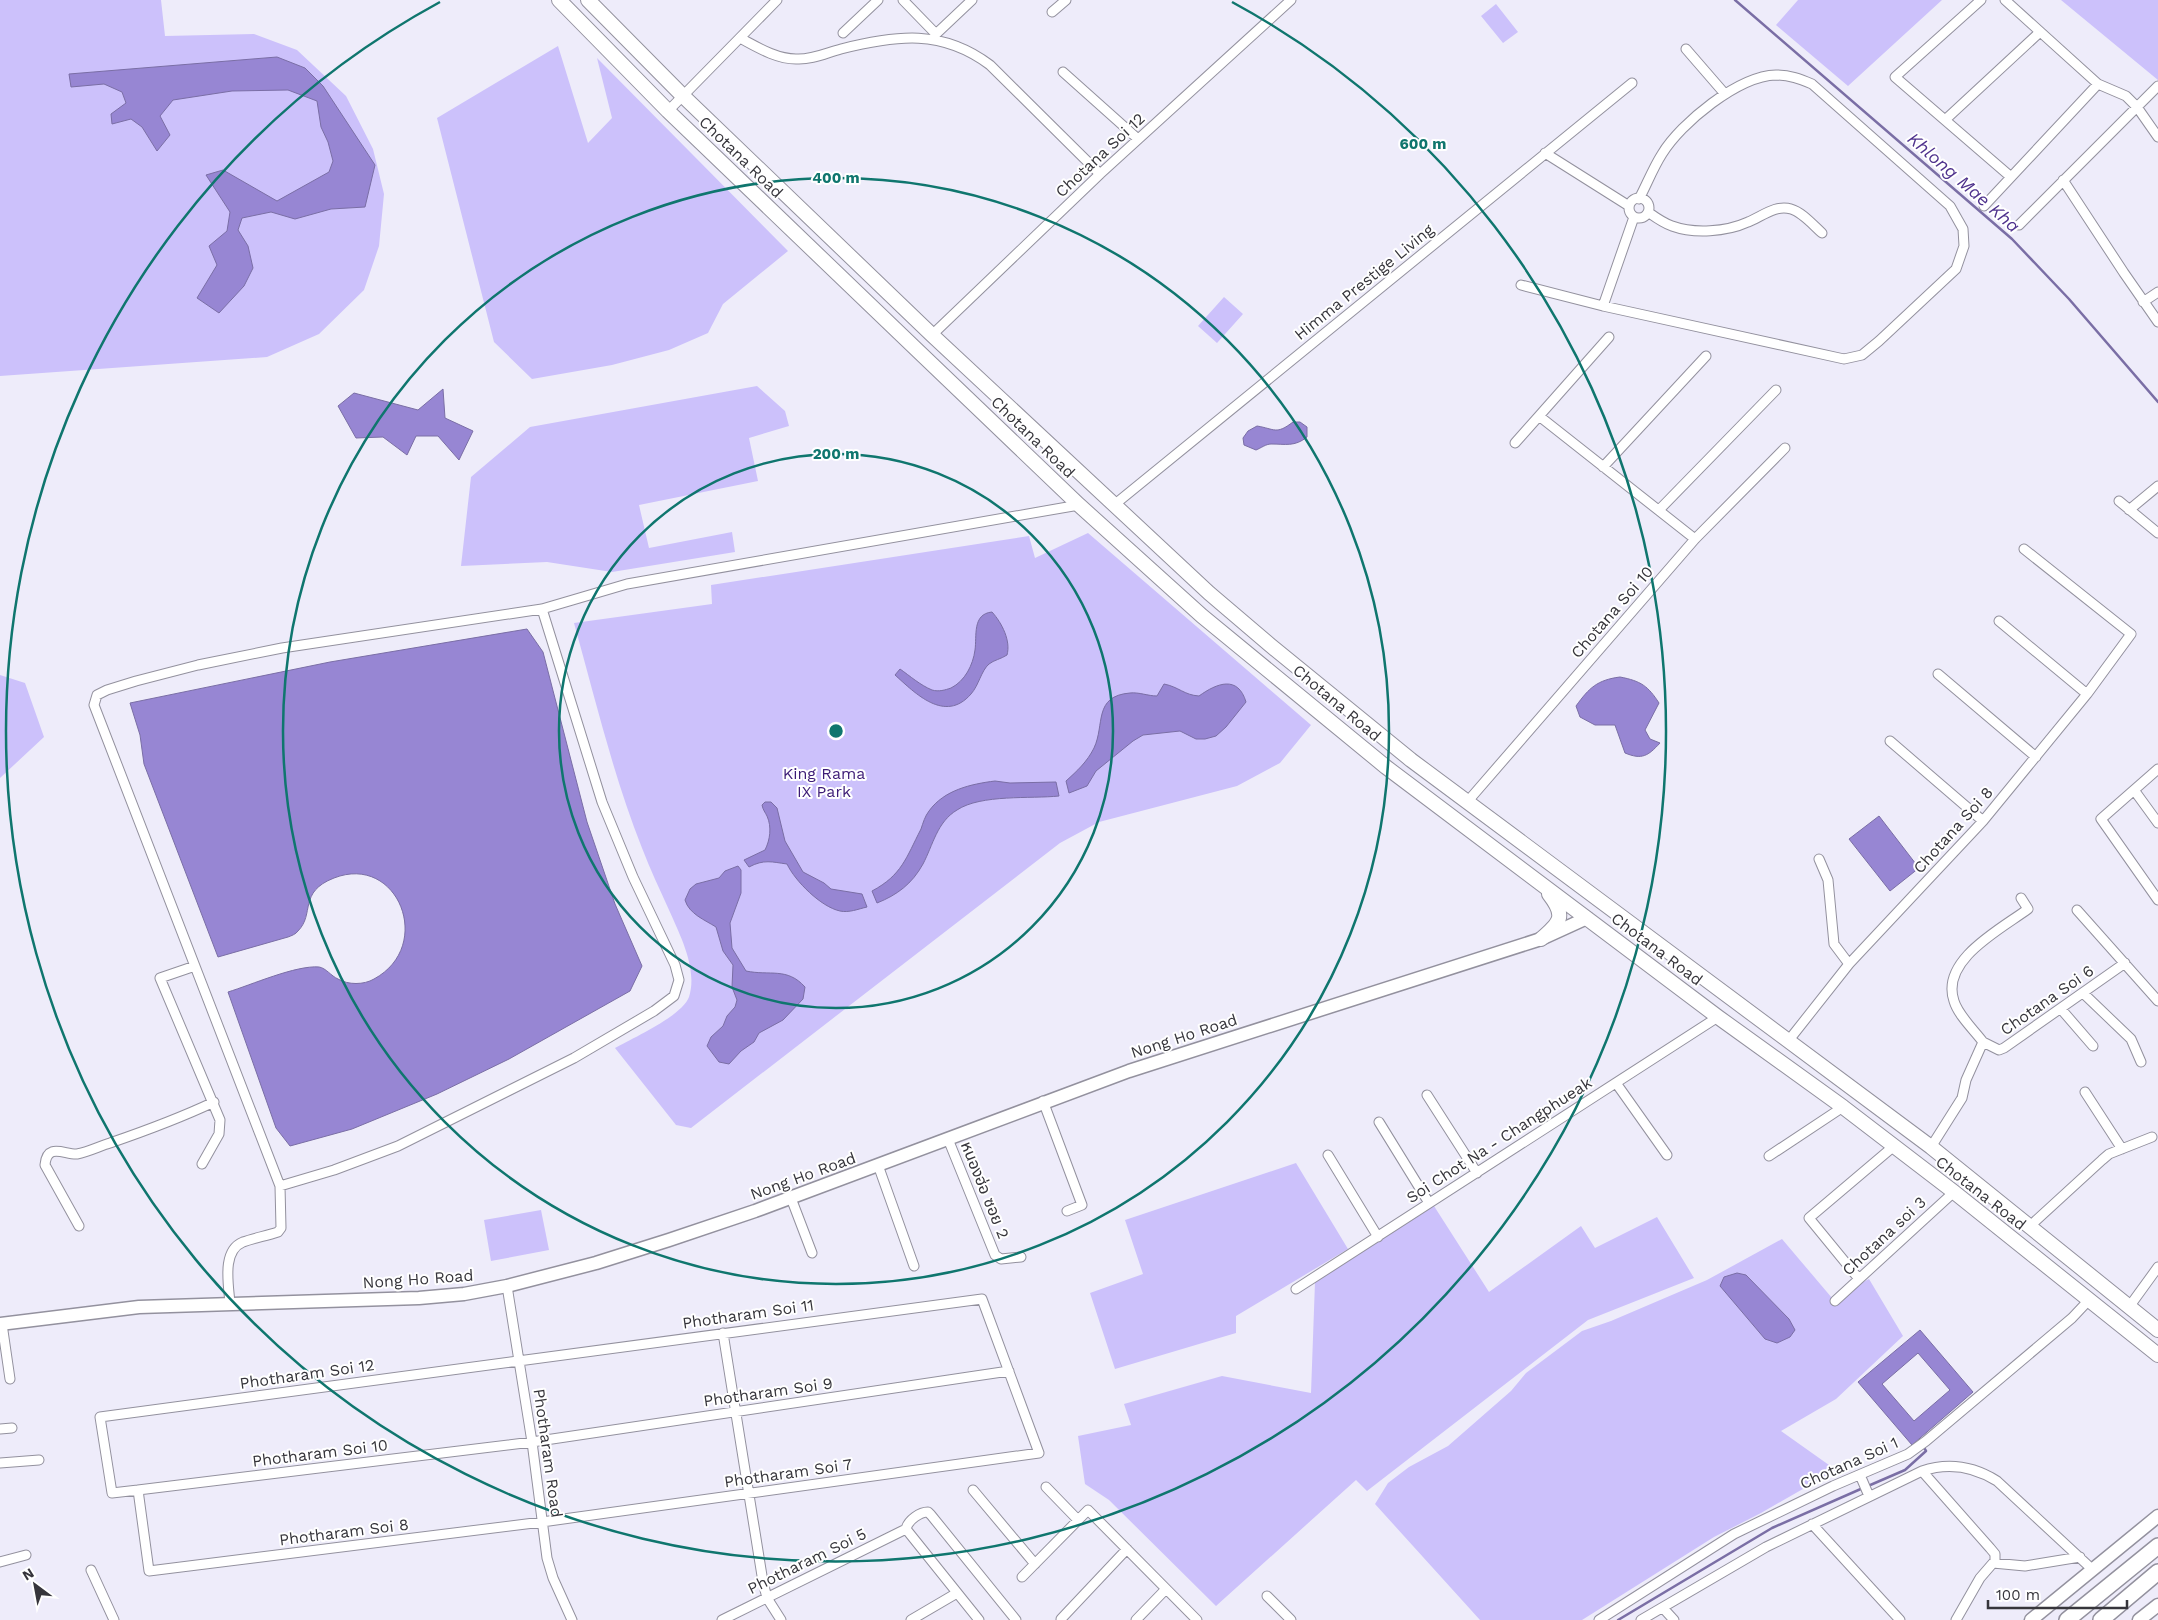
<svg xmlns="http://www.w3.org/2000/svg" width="2158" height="1620" font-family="'Work Sans','Noto Sans Thai',sans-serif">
<rect width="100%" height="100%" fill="#eeecfa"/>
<path fill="#ccc1fb" d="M 0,0 L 161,0 L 165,36 L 254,34 L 297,50 L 346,96 L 373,149 L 384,194 L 379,246 L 364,290 L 319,334 L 267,357 L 0,376 Z
M 1798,0 L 1942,0 L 1848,86 L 1776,25 Z
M 2061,0 L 2158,0 L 2158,80 Z
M 1496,4 L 1518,32 L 1503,43 L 1481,16 Z
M 558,46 L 588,143 L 612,118 L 597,58 L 788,251 L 723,304 L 708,333 L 669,350 L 612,365 L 532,379 L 494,342 L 437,118 Z
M 1224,297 L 1243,314 L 1217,343 L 1198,326 Z
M 757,386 L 785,411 L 789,426 L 749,438 L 758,481 L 639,505 L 649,548 L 732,532 L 735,552 L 612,572 L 547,562 L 461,566 L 471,477 L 530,427 Z
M 1088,533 L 1311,725 L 1280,763 L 1237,786 L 1099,822 L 1060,843 L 691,1128 L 676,1125 L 615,1048 C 633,1038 682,1016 689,997 C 698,969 680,935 669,910 C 660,890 650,869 642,848 C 613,775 595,698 574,623 L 712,604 L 711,585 L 1029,536 L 1035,558 Z
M 0,675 L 25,683 L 44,737 L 0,778 Z
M 1296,1163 L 1348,1249 L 1236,1316 L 1236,1333 L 1115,1369 L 1090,1293 L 1143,1274 L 1125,1220 Z
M 1434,1206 L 1489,1292 L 1581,1226 L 1595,1248 L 1657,1217 L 1694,1278 L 1588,1320 L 1367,1491 L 1356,1480 L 1216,1606 L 1109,1500 L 1085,1484 L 1078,1436 L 1131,1425 L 1124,1404 L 1222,1376 L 1311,1393 L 1315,1282 Z
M 541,1210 L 549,1250 L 491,1261 L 484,1220 Z
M 1782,1239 L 1832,1298 L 1869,1279 L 1903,1336 L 1836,1399 L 1781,1431 L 1836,1470 L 1761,1513 L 1714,1537 L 1582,1620 L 1480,1620 L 1375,1504 L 1388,1483 L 1409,1467 L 1448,1446 L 1511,1391 L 1526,1373 L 1582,1331 L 1611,1321 L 1707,1280 Z"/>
<path fill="#9786d3" stroke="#7a6ea5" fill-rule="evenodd" d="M 277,57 L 305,68 L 323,86 L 375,165 L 365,207 L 331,209 L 295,219 L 271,212 L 242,218 L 238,230 L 248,246 L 253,268 L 244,286 L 219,313 L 197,298 L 217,265 L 209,246 L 227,231 L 230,212 L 206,175 L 223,170 L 277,201 L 329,172 L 333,161 L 328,142 L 321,127 L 317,101 L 288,90 L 232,91 L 173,100 L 160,116 L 170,135 L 157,151 L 142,127 L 131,119 L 112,124 L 111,114 L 126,103 L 122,92 L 104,84 L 71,87 L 69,74 Z
M 443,389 L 445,418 L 473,431 L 459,460 L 438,436 L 416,436 L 407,455 L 383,437 L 356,438 L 338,406 L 354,393 L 418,410 Z
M 1293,422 L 1300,422 L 1307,427 L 1307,437 C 1295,447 1285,444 1271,444 C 1266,444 1261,448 1256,450 L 1244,445 L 1243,438 L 1248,431 L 1257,426 C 1275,429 1276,435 1293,422 Z
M 992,612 C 1002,623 1011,641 1007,655 C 1001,659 994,660 989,664 C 981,671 979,685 971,694 C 945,724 915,693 895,675 L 900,669 C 910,676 920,685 932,690 C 939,692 945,690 951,688 C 965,681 973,665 975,650 C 977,636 972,614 992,612 Z
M 527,629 L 543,652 L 587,822 L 615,904 L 642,966 L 630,991 L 509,1059 L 437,1094 L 352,1129 L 290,1146 L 276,1128 L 228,992 C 251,985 296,965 319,967 C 326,968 331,976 338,979 C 348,985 364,985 374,979 C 435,946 398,853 334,878 C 298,892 315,914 298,931 C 296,934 291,936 288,937 L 218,957 L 144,764 L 140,735 L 130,703 L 330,662 Z
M 1620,677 C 1641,681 1648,686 1659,703 L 1645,730 L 1650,739 L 1660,743 C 1648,756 1642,760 1625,753 L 1615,725 L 1595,725 L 1580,717 L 1576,706 C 1589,688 1597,680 1620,677 Z
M 1164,684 C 1179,687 1184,695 1199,696 C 1217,683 1238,675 1246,702 L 1226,727 L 1216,736 L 1205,739 L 1196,739 L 1180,731 L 1143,735 L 1133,741 L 1096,771 L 1087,786 L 1069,793 L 1066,781 C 1077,771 1087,762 1094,748 C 1105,725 1093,696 1130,693 C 1139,692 1148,696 1157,696 Z
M 995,781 L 1010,783 L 1056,782 L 1059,796 C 1031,799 981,794 957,810 C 937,822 933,845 923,864 C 912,884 897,895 877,903 L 872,891 C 902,875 906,858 921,829 C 923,823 925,816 929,811 C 944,790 971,784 995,781 Z
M 765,802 L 771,802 L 777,808 L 785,841 L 803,872 L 824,883 L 831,889 L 862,894 L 867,907 C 858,909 849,913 840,911 C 821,907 795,881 787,864 C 772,862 764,859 749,867 L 744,860 L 765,850 C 770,840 772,827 767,816 C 765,812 763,810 762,805 Z
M 1879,816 L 1919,868 L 1890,891 L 1849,839 Z
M 738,866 L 741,870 L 741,893 L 730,923 L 732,948 L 746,971 C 770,976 787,967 805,987 L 803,999 L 783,1020 L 759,1033 L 754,1042 L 741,1051 L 729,1064 L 719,1062 L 707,1046 L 711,1037 L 723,1026 L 727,1016 L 735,1007 L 737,1000 L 732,987 L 733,965 L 723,951 L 716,927 C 705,920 689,914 685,900 L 690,889 L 696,884 L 719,878 L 725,871 Z
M 1737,1273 L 1746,1275 L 1789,1319 L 1795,1330 L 1790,1337 L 1777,1343 L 1765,1339 L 1720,1286 L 1724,1277 Z
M 1920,1330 L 1973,1392 L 1912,1445 L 1858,1382 ZM 1918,1353 L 1950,1390 L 1914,1421 L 1882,1384 Z"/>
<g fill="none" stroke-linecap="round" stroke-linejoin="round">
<path stroke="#7a6ea5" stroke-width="2.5" d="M 1735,0 L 2012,239 L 2069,299 L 2158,402
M 1868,1486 L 1905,1470 L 1926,1451 L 1923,1446
M 1618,1620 L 1772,1528 L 1863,1488"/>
<defs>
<path id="minor" d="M 903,0 L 936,34 L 972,0
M 1981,0 L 1895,77 L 2011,177
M 2005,0 L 2098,84 L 2126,96 L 2137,107 L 2158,137
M 1052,12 L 1066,0
M 843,33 L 878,0
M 740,38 C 757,47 776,59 796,59 C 812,60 826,53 841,49 C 897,35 942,29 990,65 L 1100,174
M 1686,49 L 1725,94
M 1063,72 L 1138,139
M 668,111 L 777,0
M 1945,120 L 2040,32
M 1545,153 L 1629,206
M 2063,180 L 2124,273 L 2158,322
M1629 208a10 10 0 1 1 20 0a10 10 0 1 1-20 0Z
M 1984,206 L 2098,84
M 1648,212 C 1655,217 1663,223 1672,226 C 1694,234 1726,232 1748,222 C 1761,217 1776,204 1791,209 C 1802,212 1813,225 1822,233
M 2019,225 L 2158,86
M 1521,285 L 1603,306 L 1844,359 L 1862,355 L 1879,341 L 1956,269 L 1964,246 L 1963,229 L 1950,206 L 1812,84 C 1800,79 1790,75 1776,75 C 1738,76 1681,123 1662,154 C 1653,168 1647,184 1639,199
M 2143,302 L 2158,292
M 1603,306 L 1634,217
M 932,335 L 1100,174 L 1291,0
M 1539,416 L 1609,337
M 1515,443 L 1539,416 L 1695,539
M 1603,467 L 1706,356
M 2119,501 L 2158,533
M 1114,505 L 1632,83
M 1659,510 L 1776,390
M 2129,510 L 2158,486
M 1999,621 L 2087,694
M 1938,674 L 2036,757
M 1890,741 L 1983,821
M 2158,769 L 2101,819 L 2158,900
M 2134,790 L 2158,823
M 1468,801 L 1695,539 L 1785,448
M 1819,859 L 1828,880 L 1834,944 L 1849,964
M 2077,910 L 2158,1001
M 195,966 L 160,978 L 220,1120 L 219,1134 L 202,1164
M 2083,993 L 2131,1039 L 2141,1062
M 2061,1009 L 2093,1046
M 1789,1040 L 1849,964 L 1983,821 L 2087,694 L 2131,634 L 2024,549
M 1983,1042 C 1974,1030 1958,1015 1954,1001 C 1940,960 2001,929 2028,909 L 2021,898
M 1616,1083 L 1667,1155
M 2085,1092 L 2122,1149
M 1427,1095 L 1477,1173
M 1043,1101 L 1082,1205 L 1067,1211
M 1379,1122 L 1429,1203
M 948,1139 L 995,1255 L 1001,1259 L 1021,1257
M 1931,1147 L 1962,1098 L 1966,1080 L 1983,1042 L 1999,1050 L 2004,1048 L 2125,963
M 1328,1155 L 1378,1237
M 1769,1156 L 1843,1107
M 878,1165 L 914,1266
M 280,1186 L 334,1170 L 398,1146 L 574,1058 L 654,1011 L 674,996 L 679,980 L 675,965 L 633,877 L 602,802 L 542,609
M 791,1198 L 812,1253
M 79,1226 L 45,1165 C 47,1142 65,1155 77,1154 C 88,1152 100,1146 110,1143 C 145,1131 180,1118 214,1102
M 2030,1226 L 2102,1160 L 2109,1154 L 2152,1137
M 1859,1279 L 1809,1218 L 1894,1146
M 507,1286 L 532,1442 L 547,1558 L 553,1578 L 572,1620
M 1296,1289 L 1718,1017
M 1835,1301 L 1954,1192
M 230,1304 C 229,1286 221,1251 243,1242 C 254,1238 266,1236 278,1232 L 281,1228 L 280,1186 L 94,705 L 97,695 L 107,690 L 136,681 L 198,665 L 282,648 L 542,609 L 627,584 L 1079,505
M 2129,1307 L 2158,1267
M 2,1324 L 10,1379
M 723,1333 L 763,1582 L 767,1598 L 781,1620
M 0,1429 L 12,1428
M 0,1463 L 39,1460
M 1922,1471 L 1990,1548 L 1995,1554 L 1995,1562
M 1860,1475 L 1869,1496
M 1046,1487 L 1078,1520
M 138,1490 L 149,1571 L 542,1522 L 1039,1453 L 982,1299 L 100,1417 L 112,1493 L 138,1490 L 532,1442 L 1009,1371
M 973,1490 L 1035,1564
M 1812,1524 L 1900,1620
M 906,1529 C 908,1520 920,1512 928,1512 L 931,1515 L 1016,1620
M 906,1529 L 979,1620
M 0,1562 L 26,1555
M 91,1570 L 114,1620
M 1022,1577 L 1088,1510 L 1197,1620
M 1267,1596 L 1291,1620
M 1663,1608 L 1674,1620
M 1061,1619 L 1127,1549
M 722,1620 L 906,1529
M 911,1620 L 957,1593
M 1136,1620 L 1166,1589
M 1599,1620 L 1734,1534 L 1833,1486 L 1908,1454 L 1926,1441 L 2072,1318 L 2088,1301
M 1641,1620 L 1766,1547 L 1922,1471 C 1949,1462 1973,1466 1997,1481 L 2093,1570
M 1956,1620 L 1980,1578 L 1993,1563 L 2025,1566 L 2080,1557"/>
<path id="secondary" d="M 0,1324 L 139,1307 L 419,1298 L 464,1294 L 507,1286 L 596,1263 L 669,1240 L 755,1211 L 1129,1071 L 1541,939 L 1587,918
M 2031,1620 L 2158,1516
M 2139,1620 L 2158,1605"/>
<path id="primary" d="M 559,0 L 668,111 L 916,349 L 1079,505 L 1202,616 L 1386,767 L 1718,1017 L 1843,1107 L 1954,1192 L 2158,1355
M 588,0 L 682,95 L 932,335 L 1209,593 L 1270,645 L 1411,760 L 1931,1147 L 2158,1330
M 1541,939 C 1561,922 1566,916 1549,894"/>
<path id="trunk" d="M 2067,1620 L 2158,1546
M 2101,1620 L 2158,1572"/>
</defs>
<use href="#minor" stroke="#93919e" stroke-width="11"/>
<use href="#secondary" stroke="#93919e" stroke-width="15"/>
<use href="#primary" stroke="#93919e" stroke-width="16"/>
<use href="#trunk" stroke="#93919e" stroke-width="18"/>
<use href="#minor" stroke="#fff" stroke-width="9"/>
<use href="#secondary" stroke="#fff" stroke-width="12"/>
<use href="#primary" stroke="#fff" stroke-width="14"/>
<use href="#trunk" stroke="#fff" stroke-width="15"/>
</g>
<g fill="none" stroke="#0f766e" stroke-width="2.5">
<circle cx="836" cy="731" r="277"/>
<circle cx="836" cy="731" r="553"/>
<path d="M1232 2A830 830 0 1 1 440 2"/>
</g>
<g text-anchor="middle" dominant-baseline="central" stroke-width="4" stroke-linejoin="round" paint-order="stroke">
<g font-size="16" fill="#36353b" stroke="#fff">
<text transform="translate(1100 155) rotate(-43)">Chotana Soi 12</text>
<text transform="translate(741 157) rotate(44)">Chotana Road</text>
<text transform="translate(1364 282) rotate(-39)">Himma Prestige Living</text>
<text transform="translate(1033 437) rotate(44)">Chotana Road</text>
<text transform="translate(1612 612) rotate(-49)">Chotana Soi 10</text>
<text transform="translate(1337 703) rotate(40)">Chotana Road</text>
<text transform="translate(1953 830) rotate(-48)">Chotana Soi 8</text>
<text transform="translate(1657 949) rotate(37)">Chotana Road</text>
<text transform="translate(2047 1000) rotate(-35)">Chotana Soi 6</text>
<text transform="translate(1184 1036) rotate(-18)">Nong Ho Road</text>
<text transform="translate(1499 1140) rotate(-33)">Soi Chot Na - Changphueak</text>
<text transform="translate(803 1176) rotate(-20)">Nong Ho Road</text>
<text transform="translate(985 1190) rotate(68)">หนองฮ่อ ซอย 2</text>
<text transform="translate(1981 1193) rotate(38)">Chotana Road</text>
<text transform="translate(1884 1236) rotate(-43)">Chotana soi 3</text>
<text transform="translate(418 1279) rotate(-4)">Nong Ho Road</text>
<text transform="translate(748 1314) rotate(-8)">Photharam Soi 11</text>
<text transform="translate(307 1374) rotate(-8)">Photharam Soi 12</text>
<text transform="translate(768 1392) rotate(-8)">Photharam Soi 9</text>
<text transform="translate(320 1453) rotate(-7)">Photharam Soi 10</text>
<text transform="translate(548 1453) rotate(82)">Photharam Road</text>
<text transform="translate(1849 1463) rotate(-24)">Chotana Soi 1</text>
<text transform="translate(788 1473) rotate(-8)">Photharam Soi 7</text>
<text transform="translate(344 1532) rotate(-7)">Photharam Soi 8</text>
<text transform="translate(807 1561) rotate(-26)">Photharam Soi 5</text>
</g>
<g font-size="16" fill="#3c1b76" stroke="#fff">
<text x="824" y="773">King Rama<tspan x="824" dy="18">IX Park</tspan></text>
</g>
<g font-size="18" font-style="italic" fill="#4f328d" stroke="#fff">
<text transform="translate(1964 182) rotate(41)">Khlong Mae Kha</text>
</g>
</g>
<circle cx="836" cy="731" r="8" fill="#0f766e" stroke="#fff" stroke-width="2.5"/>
<g font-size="15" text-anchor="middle" font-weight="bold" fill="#0f766e" stroke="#fff" stroke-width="4" stroke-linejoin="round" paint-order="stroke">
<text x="1423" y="149">600 m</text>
<text x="836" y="183">400 m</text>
<text x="836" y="459">200 m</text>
</g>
<g transform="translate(35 1585) rotate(328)" stroke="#ffffff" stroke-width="4" paint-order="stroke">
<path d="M0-4L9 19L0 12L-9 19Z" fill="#36353b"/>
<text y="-8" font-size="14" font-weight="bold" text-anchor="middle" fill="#36353b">N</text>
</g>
<path d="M1988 1600v8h139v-8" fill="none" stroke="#36353b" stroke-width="2.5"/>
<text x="1996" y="1600" font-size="15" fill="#36353b" stroke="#ffffff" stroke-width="4" paint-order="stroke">100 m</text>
</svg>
